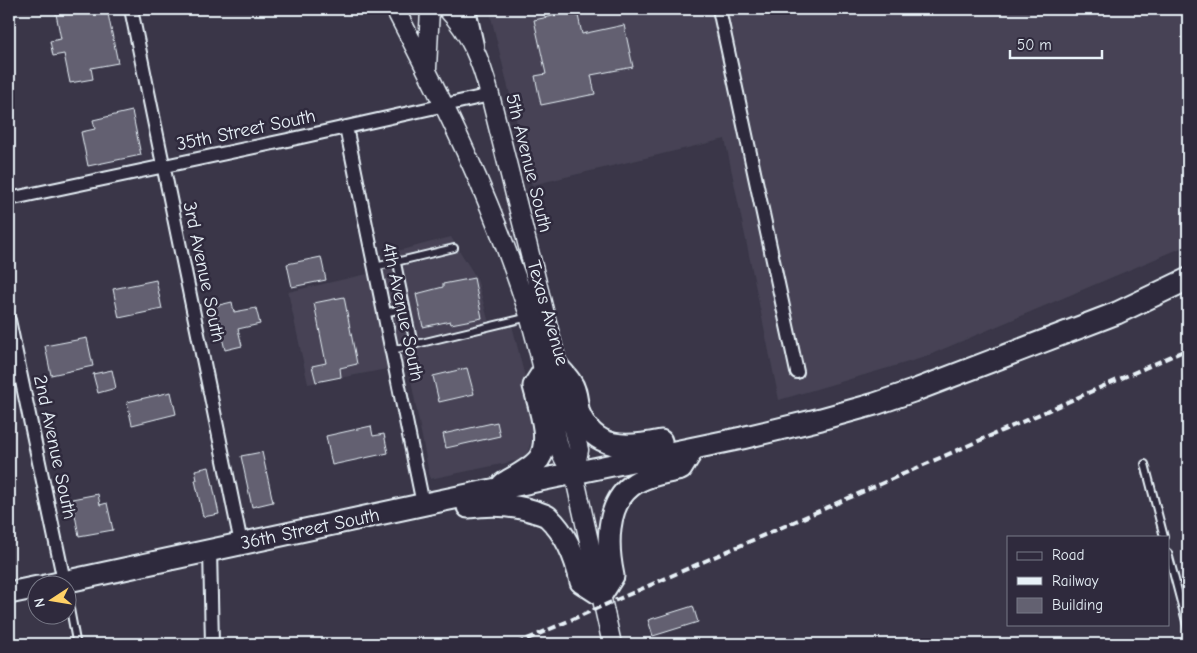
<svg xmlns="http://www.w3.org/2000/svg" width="1197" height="653" font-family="'Comic Neue',sans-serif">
<rect width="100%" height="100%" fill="#3a3648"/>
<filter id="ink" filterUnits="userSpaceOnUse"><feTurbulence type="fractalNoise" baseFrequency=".02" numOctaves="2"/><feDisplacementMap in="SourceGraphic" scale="10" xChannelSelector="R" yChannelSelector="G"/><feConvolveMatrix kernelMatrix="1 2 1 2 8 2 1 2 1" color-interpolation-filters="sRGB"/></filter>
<g filter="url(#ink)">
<path fill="#464354" d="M 489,9 L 1188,9 L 1188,245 L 922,358 L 779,400 L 725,139 L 532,185 Z
M 451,237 L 477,279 L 489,323 L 510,317 L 537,426 L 525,459 L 430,479 L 408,365 L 308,384 L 288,292 L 389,269 L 386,254 Z"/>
<path fill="#636171" stroke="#e8f1f8" d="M 55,9 L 107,9 L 118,63 L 91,68 L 93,79 L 70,83 L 64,54 L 53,56 L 50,41 L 61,39 Z
M 577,11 L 582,34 L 624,25 L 633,67 L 591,75 L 595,94 L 541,105 L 535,76 L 546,74 L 534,20 Z
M 132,111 L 141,155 L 88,166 L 81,132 L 95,129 L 93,120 Z
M 321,257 L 326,280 L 292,287 L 287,264 Z
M 474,278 L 482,318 L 451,324 L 450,321 L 423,327 L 416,294 L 443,287 L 443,284 Z
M 156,280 L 162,309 L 119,318 L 113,289 Z
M 344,297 L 357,364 L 340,368 L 341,377 L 316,382 L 312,366 L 326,363 L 314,303 Z
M 232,302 L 234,312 L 256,308 L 260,324 L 238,329 L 242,346 L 225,350 L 215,306 Z
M 87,338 L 93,366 L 51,375 L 45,346 Z
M 467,368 L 474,394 L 439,402 L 433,376 Z
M 112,370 L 116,388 L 98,393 L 93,374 Z
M 171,392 L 176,414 L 132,425 L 127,402 Z
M 497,422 L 500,436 L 446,448 L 443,434 Z
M 371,426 L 373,436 L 384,434 L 388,453 L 332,465 L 326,436 Z
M 262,452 L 273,502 L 252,507 L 241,456 Z
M 209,467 L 219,514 L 203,517 L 195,480 L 197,480 L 195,470 Z
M 98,494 L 100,505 L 107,503 L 113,530 L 79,536 L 72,499 Z
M 693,606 L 698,622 L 653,636 L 648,620 Z"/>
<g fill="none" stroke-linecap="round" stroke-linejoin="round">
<defs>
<path id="service" d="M 397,263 L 414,345
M 375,267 L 454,248
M 384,313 L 406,308
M 392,350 L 529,317
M 1145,464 L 1164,537
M 1168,553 L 1188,629
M 68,598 L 76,641 L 74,644"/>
<path id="minor" d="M 131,9 L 241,543
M 469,9 L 477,45
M 719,9 L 797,372
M 346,127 L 423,504
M 9,199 L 297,138 L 490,95
M 9,320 L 64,581
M 210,550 L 212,644"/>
<path id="secondary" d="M 395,9 C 445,104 492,201 525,303 C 537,338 544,375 552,410 C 555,424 556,441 562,455 C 564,461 570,468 574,474 L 612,644
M 447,9 C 471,34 481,62 490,95 L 579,450 L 574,474
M 427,68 L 430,9"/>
<path id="trunk" d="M 559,368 C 563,373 568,378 571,383 C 577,391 576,403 579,413 C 595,451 627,448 661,441
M 503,484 C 514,477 531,469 539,459 C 552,441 539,406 534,386 L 543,372
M 468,507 C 491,504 511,504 533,511 C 538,513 544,514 548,517 C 566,534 576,558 581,582 L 601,595 L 613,576 C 607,548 605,506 631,486 C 645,475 665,473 681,469 L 694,448
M 45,586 L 430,503 L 742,438 L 821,419 L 875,404 L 913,391 L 1117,313 L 1188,279
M 9,593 L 38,587"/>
</defs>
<use href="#service" stroke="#e8f1f8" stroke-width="10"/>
<use href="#minor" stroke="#e8f1f8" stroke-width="16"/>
<use href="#secondary" stroke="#e8f1f8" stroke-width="21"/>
<use href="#trunk" stroke="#e8f1f8" stroke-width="25"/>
<use href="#service" stroke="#2f2a3d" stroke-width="6"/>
<use href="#minor" stroke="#2f2a3d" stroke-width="12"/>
<use href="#secondary" stroke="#2f2a3d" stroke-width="18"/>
<use href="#trunk" stroke="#2f2a3d" stroke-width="21"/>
<path stroke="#e8f1f8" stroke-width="4" stroke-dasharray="8 4" stroke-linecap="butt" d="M 516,644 L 1188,349"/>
</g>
</g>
<g text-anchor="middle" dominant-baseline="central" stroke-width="5" stroke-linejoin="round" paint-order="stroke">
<g font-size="19" fill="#e8f1f8" stroke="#2f2a3d">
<text transform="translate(246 130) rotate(-12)">35th Street South</text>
<text transform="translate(529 163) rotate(76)">5th Avenue South</text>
<text transform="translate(204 272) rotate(78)">3rd Avenue South</text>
<text transform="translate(403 312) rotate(78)">4th Avenue South</text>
<text transform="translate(548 313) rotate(74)">Texas Avenue</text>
<text transform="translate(55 447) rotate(78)">2nd Avenue South</text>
<text transform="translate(310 529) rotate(-12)">36th Street South</text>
</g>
</g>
<rect width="1197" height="653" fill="none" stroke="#2f2a3d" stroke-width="30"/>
<rect x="15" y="15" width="1167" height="623" fill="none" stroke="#e8f1f8" stroke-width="2" filter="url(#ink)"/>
<rect x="1007" y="536" width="162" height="90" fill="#2f2a3d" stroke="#797a88"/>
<rect x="1017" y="552" width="25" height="8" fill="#2f2a3d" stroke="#797a88"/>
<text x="1052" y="560" font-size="15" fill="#e8f1f8">Road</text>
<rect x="1017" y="577" width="25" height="8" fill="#e8f1f8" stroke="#797a88"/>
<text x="1052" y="586" font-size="15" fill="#e8f1f8">Railway</text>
<rect x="1017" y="598" width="25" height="15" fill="#636171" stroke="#797a88"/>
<text x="1052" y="610" font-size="15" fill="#e8f1f8">Building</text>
<g transform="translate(52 600) rotate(258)"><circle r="24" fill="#2f2a3d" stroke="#797a88"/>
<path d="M0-4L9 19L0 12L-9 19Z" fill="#ffd166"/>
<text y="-8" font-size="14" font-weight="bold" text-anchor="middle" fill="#e8f1f8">N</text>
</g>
<path d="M1010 50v8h92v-8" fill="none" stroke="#e8f1f8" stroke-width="2.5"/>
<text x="1017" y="50" font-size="15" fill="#e8f1f8" stroke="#2f2a3d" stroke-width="4" paint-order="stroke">50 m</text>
</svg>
